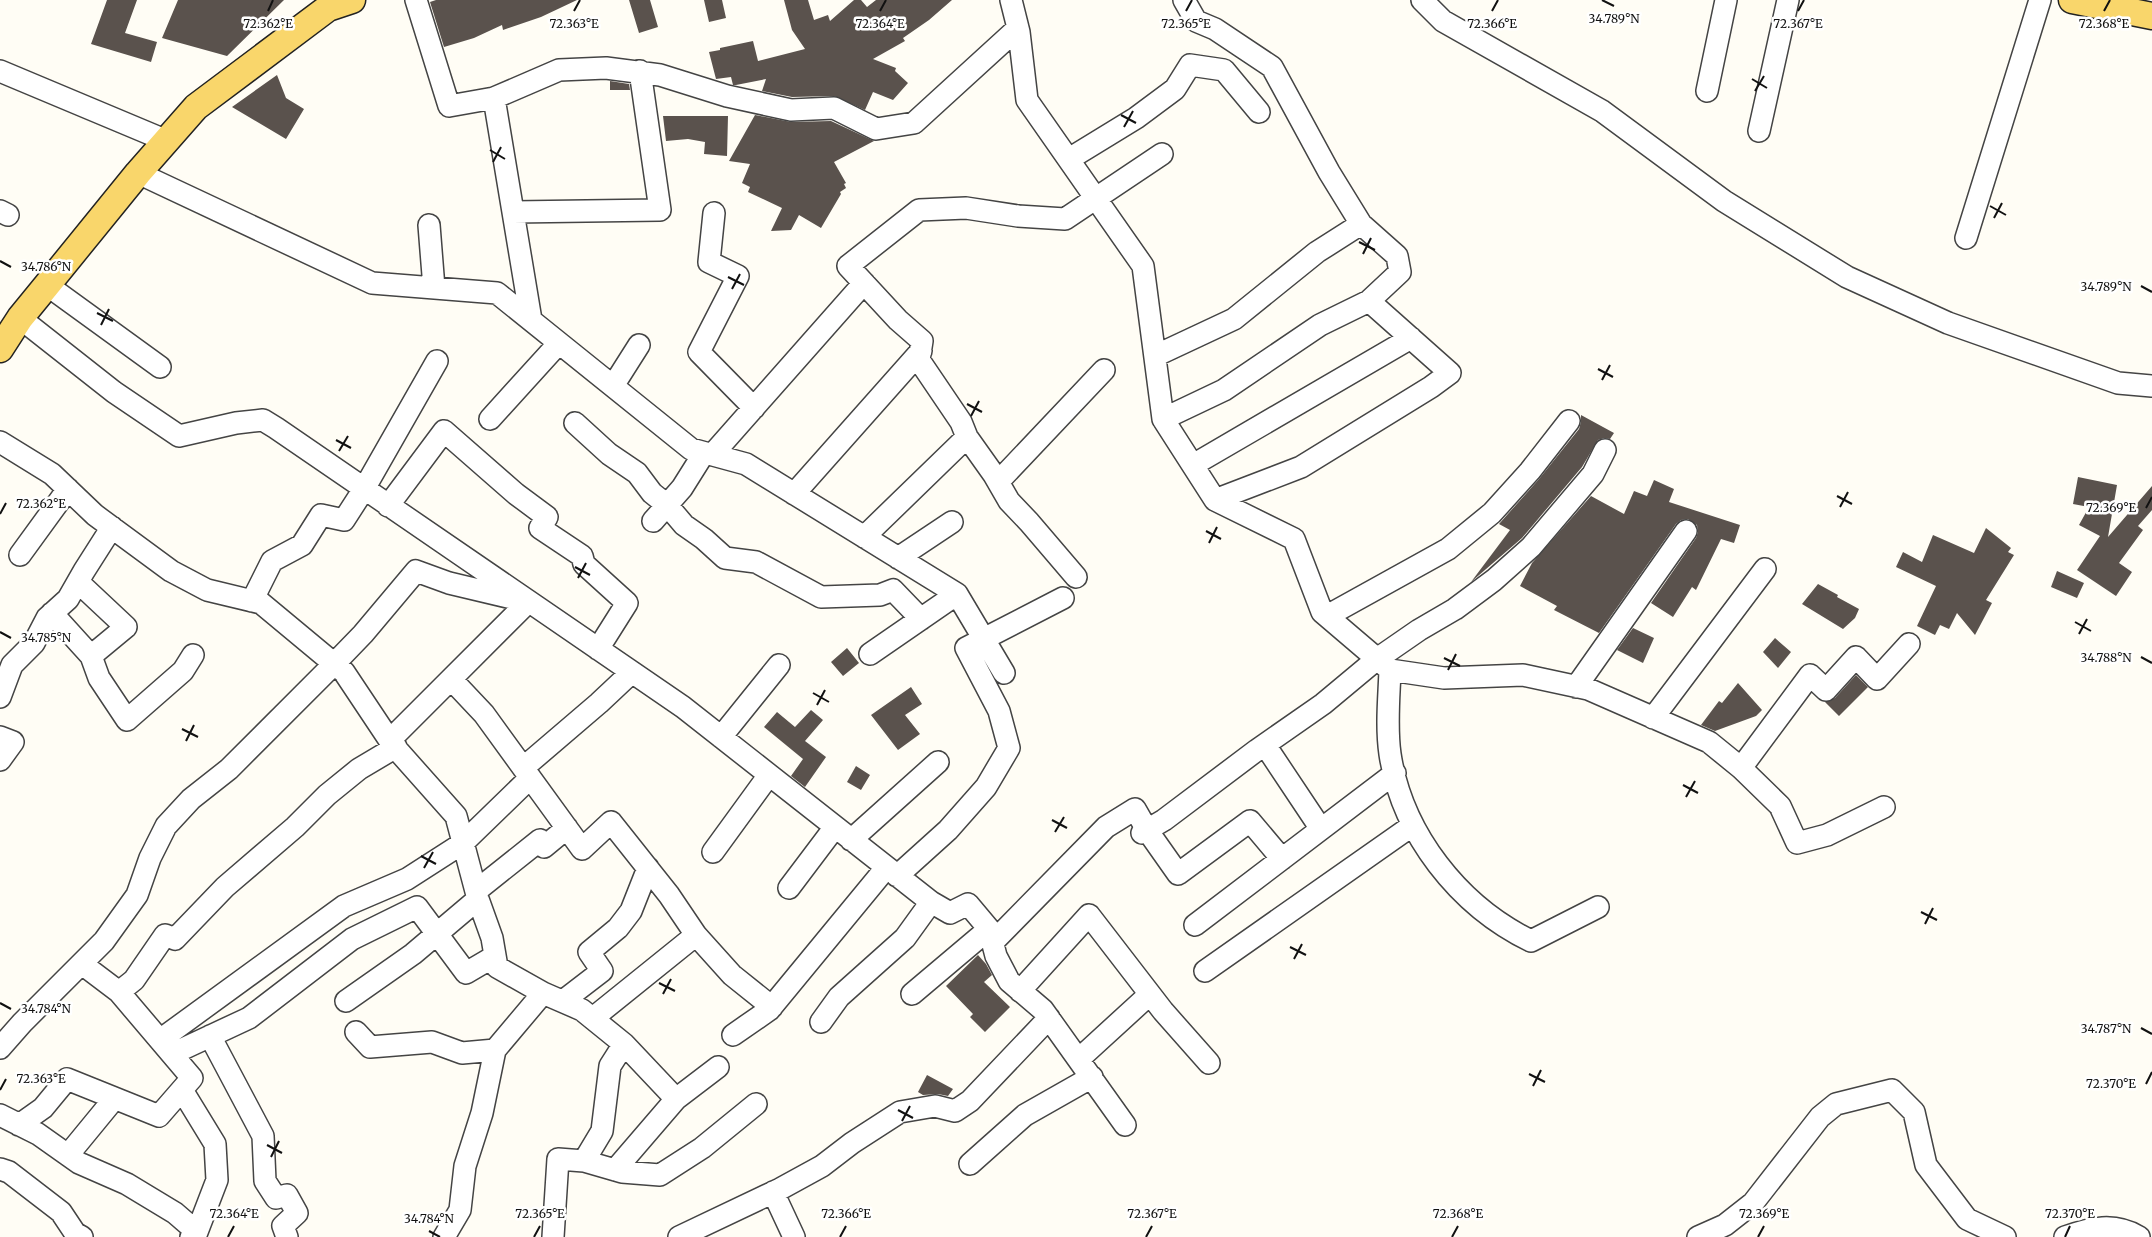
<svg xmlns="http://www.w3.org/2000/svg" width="2152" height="1237" font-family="Merriweather,serif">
<rect width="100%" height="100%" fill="#fffdf5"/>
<path fill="#5a524d" d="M 107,0 L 137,0 L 125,33 L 157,42 L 151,62 L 91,44 Z
M 178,0 L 284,0 L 227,56 L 162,38 Z
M 436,0 L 577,0 L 541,17 L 503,30 L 502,25 L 474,38 L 444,47 L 430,2 Z
M 629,0 L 650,0 L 658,27 L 639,33 Z
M 704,0 L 722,0 L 726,18 L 709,22 Z
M 784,0 L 808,0 L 814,20 L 828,15 L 830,21 L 854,0 L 861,0 L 867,7 L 876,0 L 952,0 L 929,20 L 903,38 L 905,41 L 873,59 L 896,68 L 895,71 L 908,83 L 893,100 L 873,92 L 865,110 L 834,96 L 792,97 L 762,91 L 766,79 L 736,85 L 733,85 L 731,77 L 716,79 L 709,52 L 720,50 L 720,48 L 753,41 L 758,61 L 805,49 L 792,30 Z
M 277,75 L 286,98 L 304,109 L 286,139 L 232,107 Z
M 610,81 L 629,84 L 630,90 L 610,90 Z
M 755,115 L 791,122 L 831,121 L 874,141 L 834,162 L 846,183 L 844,184 L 846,188 L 840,192 L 841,194 L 821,228 L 799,215 L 791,230 L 771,231 L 782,208 L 748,192 L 750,187 L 742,183 L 750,164 L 729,161 Z
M 663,116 L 728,116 L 727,156 L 704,154 L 705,142 L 688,139 L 666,141 Z
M 1581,415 L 1614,433 L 1610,439 L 1604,438 L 1598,440 L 1582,467 L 1522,538 L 1471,582 L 1510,530 L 1499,524 L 1539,479 L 1579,429 L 1581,422 Z
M 2078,477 L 2117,485 L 2108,537 L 2152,486 L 2152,510 L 2138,526 L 2143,530 L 2119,563 L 2132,572 L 2116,596 L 2077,570 L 2100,536 L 2079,525 L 2089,507 L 2073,504 Z
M 1654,480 L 1674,489 L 1669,502 L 1740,525 L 1734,543 L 1721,539 L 1696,590 L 1692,587 L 1673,617 L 1651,603 L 1696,538 L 1698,532 L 1697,525 L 1688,519 L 1681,520 L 1676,524 L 1599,633 L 1554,610 L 1557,606 L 1520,586 L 1532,563 L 1591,496 L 1624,514 L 1634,491 L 1647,496 Z
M 1986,528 L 2011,548 L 2008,552 L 2014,555 L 1986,600 L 1992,603 L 1975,635 L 1957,613 L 1949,629 L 1940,625 L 1935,635 L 1917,626 L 1936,586 L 1896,567 L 1903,552 L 1922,562 L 1933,535 L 1974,553 Z
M 2057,571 L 2084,583 L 2077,598 L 2051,587 Z
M 1818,584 L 1838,595 L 1837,597 L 1859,609 L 1855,618 L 1843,629 L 1802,604 Z
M 1633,628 L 1654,638 L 1643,663 L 1617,650 Z
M 1775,638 L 1791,652 L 1778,668 L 1763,652 Z
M 847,648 L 859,663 L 843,676 L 831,662 Z
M 1856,675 L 1868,687 L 1839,716 L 1825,702 L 1835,698 Z
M 1738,683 L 1762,710 L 1756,716 L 1715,731 L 1701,725 L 1719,701 L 1722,703 Z
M 911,687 L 922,704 L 905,715 L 920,734 L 898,750 L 871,715 Z
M 811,710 L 823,720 L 805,741 L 826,757 L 805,787 L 791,776 L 803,759 L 764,727 L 777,712 L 795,727 Z
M 856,766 L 870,775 L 861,790 L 847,782 Z
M 978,955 L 986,964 L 992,975 L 984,982 L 1010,1007 L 985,1032 L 970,1017 L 973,1014 L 946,986 Z
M 927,1075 L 953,1089 L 948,1096 L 938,1094 L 923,1095 L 918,1092 Z"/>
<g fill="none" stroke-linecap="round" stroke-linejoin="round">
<defs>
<path id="minor" d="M 416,0 L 449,106 L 494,98 L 559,70 L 606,68 L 660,75 L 727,96 L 791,110 L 834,108 L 876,129 L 914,123 L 1018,28
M 1011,0 L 1019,32 L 1027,100 L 1143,266 L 1163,419 L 1215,500 L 1294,539 L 1322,612 L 1390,670 L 1444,678 L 1523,675 L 1588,689 L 1709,742 L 1741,768 L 1780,806 L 1797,843 L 1827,835 L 1884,807
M 1184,0 L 1196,21 L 1215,29 L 1272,67 L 1329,172 L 1361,224 L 1397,256 L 1400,272 L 1369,301 L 1450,373 L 1431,387 L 1301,467 L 1215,500
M 1422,0 L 1443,21 L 1602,111 L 1724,201 L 1847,277 L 1948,323 L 2118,383 L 2152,386
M 0,71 L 167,141
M 1707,91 L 1726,0
M 494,98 L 531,320
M 1759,131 L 1788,0
M 1069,159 L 1136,118 L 1175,89 L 1190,65 L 1224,70 L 1259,112
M 138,173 L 372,283 L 497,293 L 691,449 L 746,464 L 957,594 L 1004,673
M 0,211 L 8,215
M 513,212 L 660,210 L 640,71
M 714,213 L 709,262 L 738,276 L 699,352 L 754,408
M 429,225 L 434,288
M 1966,238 L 2040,0
M 47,285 L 160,367
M 20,318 L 114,392 L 179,436 L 236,423 L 263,420 L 276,428 L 683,707 L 931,902 L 950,913 L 968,904 L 989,929 L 996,956 L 1009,981 L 1043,1010 L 1125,1125
M 1155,356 L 1234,319 L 1317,252 L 1361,224
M 613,386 L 639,345
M 490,419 L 559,343
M 1163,419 L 1224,390 L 1320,325 L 1369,301
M 575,423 L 609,454 L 637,473 L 652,493 L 667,505 L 684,525 L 704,539 L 725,558 L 756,562 L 821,597 L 880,595 L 893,590 L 921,619
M 0,442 L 52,474 L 95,515 L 171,571 L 207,590 L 261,603 L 344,672 L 392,744 L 456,816 L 478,899 L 492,938 L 497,967 L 543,993 L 582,1010 L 624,1044 L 676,1099
M 712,455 L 864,283
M 1193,465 L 1411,338
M 998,482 L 1104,370
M 794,494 L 921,351
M 388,506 L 444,431 L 516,494 L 547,517 L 540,528 L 582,556 L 584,564 L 627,603 L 598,649
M 653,521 L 682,488 L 704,453
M 864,537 L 967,437
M 20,555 L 68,489
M 898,558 L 952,522
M 1076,577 L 1029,522 L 1009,501 L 994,475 L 967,437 L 961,422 L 919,360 L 922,341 L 898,320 L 848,266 L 919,210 L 966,208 L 1018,216 L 1065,219 L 1162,154
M 78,582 L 126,627 L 91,656
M 252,601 L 272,561 L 302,545 L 321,515 L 344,520 L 364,489 L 437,361
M 528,602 L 451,679 L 484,714 L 582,849 L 611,822 L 669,895 L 696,935 L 732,975 L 772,1007
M 52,613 L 91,656 L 99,678 L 127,720 L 183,671 L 193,655
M 1327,616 L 1448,549 L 1492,513 L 1530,471 L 1569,421
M 870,654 L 957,594
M 1390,670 C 1389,698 1386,726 1390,754 C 1402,834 1459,906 1531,941 L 1598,907
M 1576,687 L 1686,531
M 0,697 L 12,665 L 34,643 L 47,618 L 68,599 L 84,571 L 112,527
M 1653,718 L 1765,569
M 0,737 L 13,742 L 0,760
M 721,737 L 779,665
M 390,740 L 451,679
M 1265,745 L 1321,829
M 523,768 L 599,703 L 632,672
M 1741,768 L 1810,675 L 1826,690 L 1856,657 L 1877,679 L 1909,644
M 1142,833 L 1164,820 L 1257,750 L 1323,704 L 1377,659 L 1419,630 L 1455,609 L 1494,580 L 1531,547 L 1593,474 L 1605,450
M 851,840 L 938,762
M 713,852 L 769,775
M 897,876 L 948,830 L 986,787 L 1009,748 L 999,711 L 966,648 L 1063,598
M 789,888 L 835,827
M 476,891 L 540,840 L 544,847 L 567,828
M 1195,925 L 1395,773
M 993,942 L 1106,827 L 1135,809 L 1147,830 L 1178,874 L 1250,821 L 1282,859
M 1205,971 L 1413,825
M 1020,991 L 1089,915 L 1163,1011 L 1209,1063
M 119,992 L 134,980 L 165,935 L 175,939 L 225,887 L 295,827 L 327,795 L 359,769 L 396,747
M 912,994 L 989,929
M 346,1001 L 413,954 L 478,899
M 563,1001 L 602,971 L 589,952 L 618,928 L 631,911 L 648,868
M 593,1018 L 696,935
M 821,1022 L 839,997 L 905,938 L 931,902
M 356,1032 L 370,1047 L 432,1042 L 462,1053 L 495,1050 L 543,993
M 733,1035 L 769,1010 L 886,868
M 210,1036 L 263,1136 L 265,1181 L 276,1198 L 287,1195 L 297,1213 L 283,1226 L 287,1237
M 160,1040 L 344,906 L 407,879 L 463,843 L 530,778
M 0,1048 L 22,1023 L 104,941 L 137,895 L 150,858 L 166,826 L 191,799 L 229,769 L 334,664 L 363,634 L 416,571 L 449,583 L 516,599
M 172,1054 L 249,1018 L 352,939 L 417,907 L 466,973 L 495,956
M 1079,1059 L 1150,994
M 182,1090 L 215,1144 L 217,1180 L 197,1232 L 191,1237
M 0,1115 L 38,1134 L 79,1163 L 127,1184 L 175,1213 L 197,1232
M 19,1125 L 43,1108 L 67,1079 L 159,1116 L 192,1078 L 119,992 L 82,964
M 68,1155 L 114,1099
M 584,1161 L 622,1172 L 660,1175 L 702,1148 L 756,1104
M 970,1164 L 1025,1115 L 1092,1077
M 0,1169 L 9,1172 L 61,1212 L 75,1233 L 82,1237
M 615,1170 L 676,1099 L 718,1067
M 773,1192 L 794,1237
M 444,1237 L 460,1210 L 465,1166 L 482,1113 L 495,1050
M 553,1237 L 558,1159 L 584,1161 L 602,1131 L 610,1066 L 624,1044
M 679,1237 L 780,1189 L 822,1166 L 852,1143 L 900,1112 L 935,1106 L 955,1111 L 970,1101 L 1049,1018
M 1698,1237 L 1725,1225 L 1753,1203 L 1820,1117 L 1836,1104 L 1892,1090 L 1914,1112 L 1926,1165 L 1967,1219 L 2005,1237
M 2065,1237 C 2091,1228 2114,1222 2139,1237"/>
<path id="major" d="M 2072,0 L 2152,16
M 0,349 L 20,318 L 47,285 L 138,173 L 196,107 L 328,8 L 352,0"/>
</defs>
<use href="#minor" stroke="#444" stroke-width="24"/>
<use href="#major" stroke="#222" stroke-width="29"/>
<use href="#minor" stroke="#fff" stroke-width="21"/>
<use href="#major" stroke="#f9d66b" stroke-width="26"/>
</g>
<path fill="none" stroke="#111" stroke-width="2" d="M 1602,0 L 1614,6M 268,11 L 273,0M 574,11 L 580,0M 880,11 L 886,0M 1186,11 L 1192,0M 1492,11 L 1498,0M 1798,11 L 1804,0M 2104,11 L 2110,0M 1752,79 L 1767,88M 1755,91 L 1764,76M 1121,115 L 1136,123M 1124,127 L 1133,111M 490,150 L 505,159M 493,162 L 501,147M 1990,206 L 2006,215M 1994,218 L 2002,203M 1359,242 L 1375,250M 1363,254 L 1371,238M 0,261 L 11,267M 728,277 L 744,285M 2141,286 L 2152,292M 732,289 L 740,274M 97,313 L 113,321M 101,325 L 109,309M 1598,369 L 1613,377M 1602,380 L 1610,365M 967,404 L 982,412M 971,416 L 979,401M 336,440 L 351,448M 339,451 L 348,436M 1837,496 L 1852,504M 1840,507 L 1848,492M 2146,508 L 2152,497M 0,514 L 6,503M 1206,531 L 1221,539M 1209,543 L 1217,527M 575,567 L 590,575M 578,578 L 586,563M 2075,622 L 2091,631M 0,632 L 11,638M 2079,634 L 2087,619M 2141,657 L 2152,663M 1444,658 L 1460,666M 1448,670 L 1456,654M 813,693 L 829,702M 817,705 L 825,690M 182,729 L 198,737M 186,741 L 194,725M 1683,785 L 1698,793M 1686,797 L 1695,781M 1052,820 L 1067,828M 1055,832 L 1064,817M 421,856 L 436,864M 424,868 L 433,852M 1921,912 L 1937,920M 1925,924 L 1933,908M 1290,947 L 1306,955M 1294,959 L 1302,944M 659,983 L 675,991M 663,994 L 671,979M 0,1003 L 11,1009M 2141,1028 L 2152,1034M 1529,1074 L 1545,1082M 2146,1084 L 2152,1072M 1533,1086 L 1541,1070M 0,1090 L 6,1079M 898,1110 L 913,1118M 902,1121 L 910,1106M 267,1145 L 282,1153M 271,1157 L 279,1141M 429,1231 L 440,1237M 228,1237 L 234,1226M 534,1237 L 540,1226M 840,1237 L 846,1226M 1146,1237 L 1152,1226M 1452,1237 L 1458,1226M 1758,1237 L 1764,1226M 2065,1237 L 2070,1226"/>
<g font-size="12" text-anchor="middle" fill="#111" stroke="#fff" stroke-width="5" stroke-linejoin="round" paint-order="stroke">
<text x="1614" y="23">34.789°N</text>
<text x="268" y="28">72.362°E</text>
<text x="574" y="28">72.363°E</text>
<text x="880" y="28">72.364°E</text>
<text x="1492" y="28">72.366°E</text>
<text x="2104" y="28">72.368°E</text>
<text x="1186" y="28">72.365°E</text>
<text x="1798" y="28">72.367°E</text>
<text x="46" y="271">34.786°N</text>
<text x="2106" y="291">34.789°N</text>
<text x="41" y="508">72.362°E</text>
<text x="2111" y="512">72.369°E</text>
<text x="46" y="642">34.785°N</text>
<text x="2106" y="662">34.788°N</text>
<text x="46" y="1013">34.784°N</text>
<text x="2106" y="1033">34.787°N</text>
<text x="41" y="1083">72.363°E</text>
<text x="2111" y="1088">72.370°E</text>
<text x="234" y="1218">72.364°E</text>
<text x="540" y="1218">72.365°E</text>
<text x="846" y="1218">72.366°E</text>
<text x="1152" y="1218">72.367°E</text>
<text x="1458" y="1218">72.368°E</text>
<text x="1764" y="1218">72.369°E</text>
<text x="2070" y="1218">72.370°E</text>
<text x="429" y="1223">34.784°N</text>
</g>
</svg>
